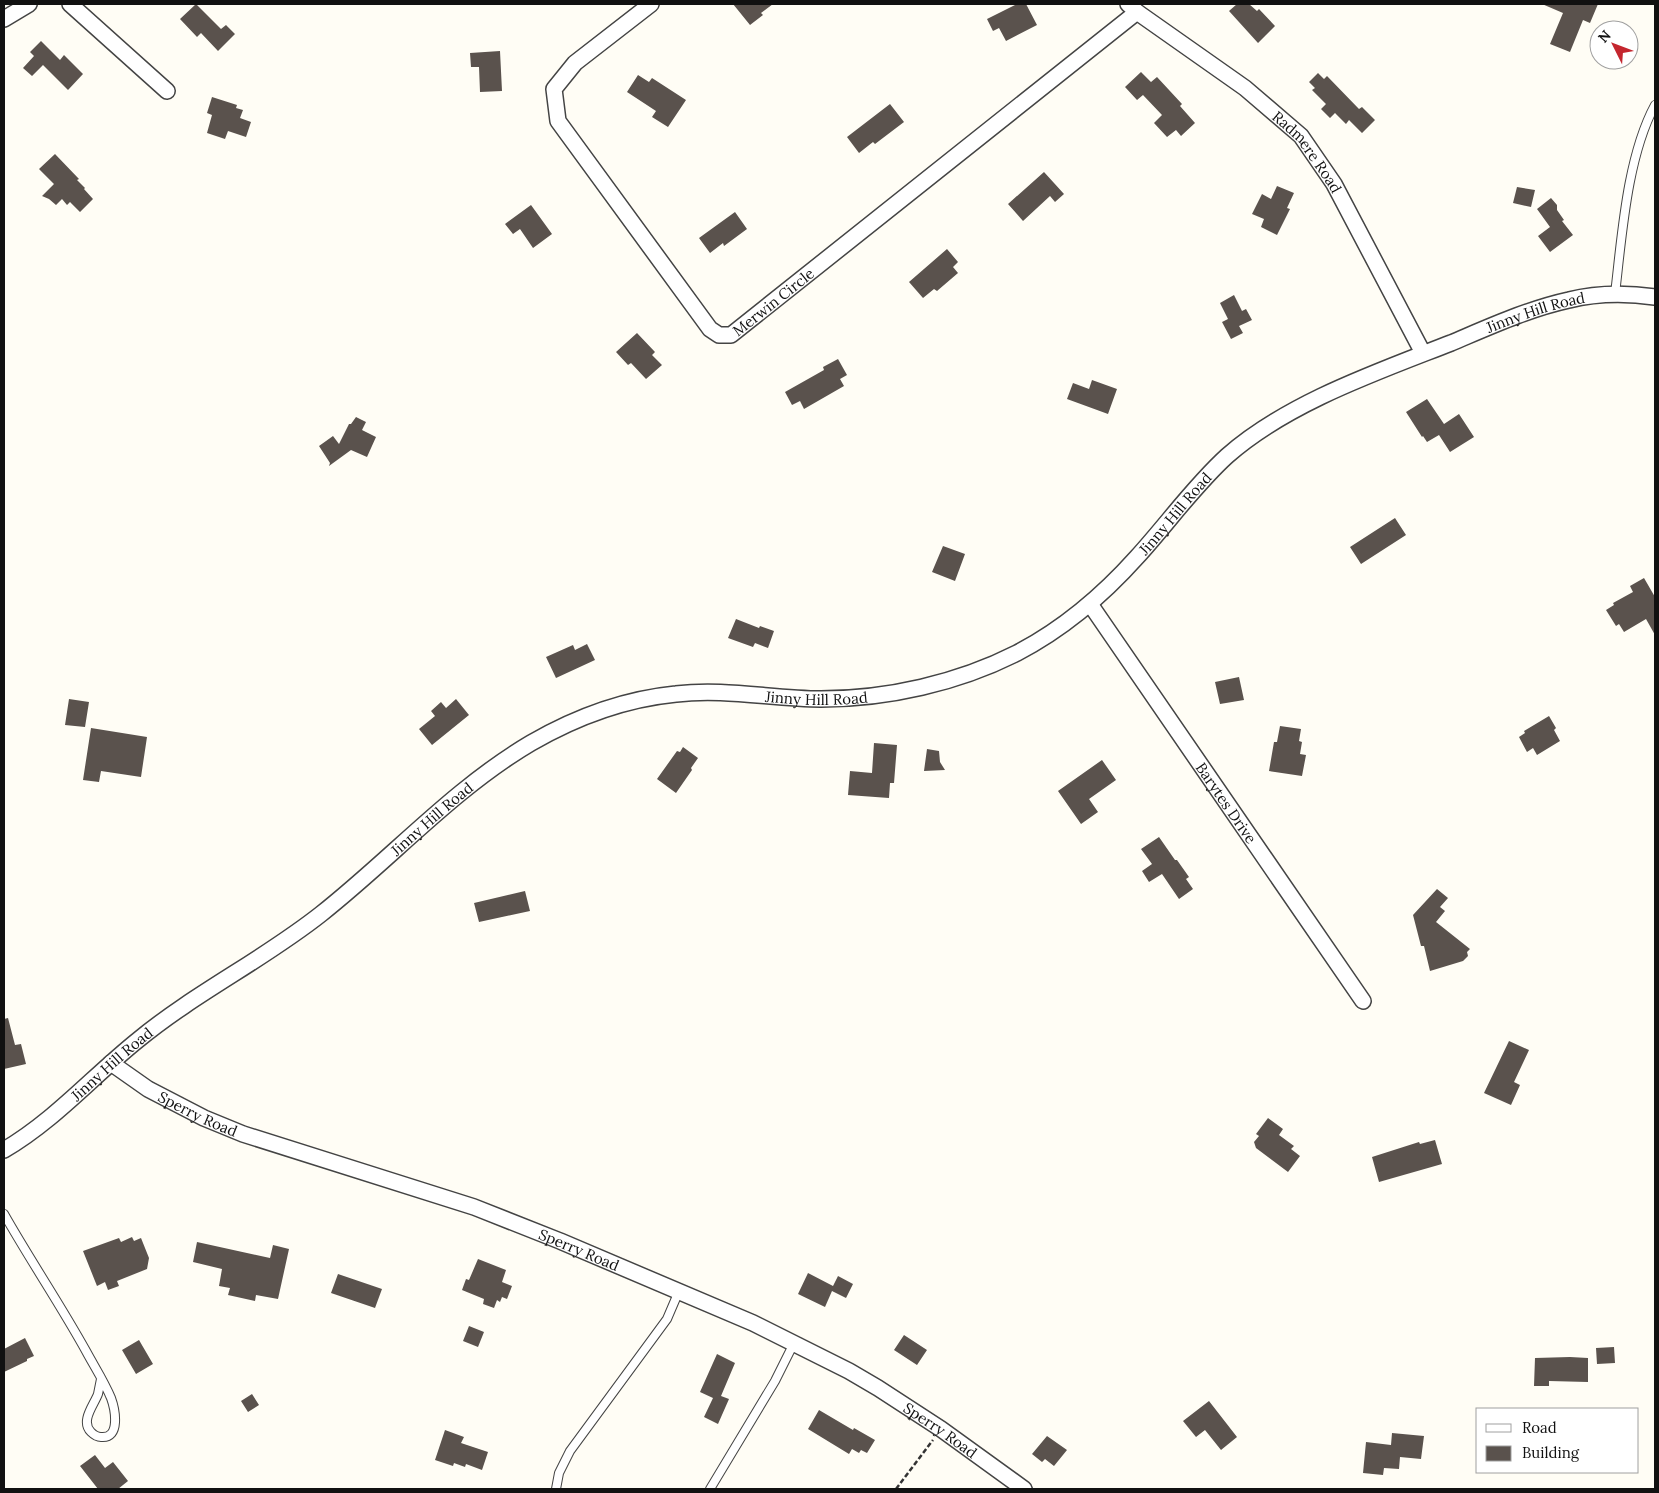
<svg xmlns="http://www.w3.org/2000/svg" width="1659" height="1493" font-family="Lora,serif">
<rect width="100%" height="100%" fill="#fffdf5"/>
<path fill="#5a524d" d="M 196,4 L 221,29 L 226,25 L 235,34 L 218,51 L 201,33 L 197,37 L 180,19 Z
M 733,4 L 773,4 L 761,13 L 763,15 L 750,25 Z
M 1017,4 L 1026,4 L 1037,25 L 1006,41 L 999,28 L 993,31 L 987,19 Z
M 1237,4 L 1249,4 L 1257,11 L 1259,9 L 1275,26 L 1258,43 L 1229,11 Z
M 1542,4 L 1598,4 L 1590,23 L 1583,20 L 1570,52 L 1550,44 L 1563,13 Z
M 41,41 L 60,60 L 64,55 L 83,74 L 68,90 L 43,65 L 32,76 L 23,68 L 34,56 L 30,52 Z
M 500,51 L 502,91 L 480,92 L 479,67 L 471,67 L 470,53 Z
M 1141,72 L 1151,82 L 1157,77 L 1182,104 L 1180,106 L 1195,123 L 1181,136 L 1176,130 L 1167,137 L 1154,123 L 1162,115 L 1143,95 L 1137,100 L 1125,87 Z
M 1318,73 L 1324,79 L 1327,76 L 1359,109 L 1362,107 L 1375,120 L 1362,133 L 1349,120 L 1346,124 L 1335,113 L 1330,118 L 1321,109 L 1326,104 L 1312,90 L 1315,88 L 1309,82 Z
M 638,75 L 649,82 L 652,78 L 686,100 L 668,127 L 652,117 L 656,111 L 627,92 Z
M 212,97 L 237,105 L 236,108 L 243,110 L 240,118 L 251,122 L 246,137 L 228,131 L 225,139 L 207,133 L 212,115 L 207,113 Z
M 890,104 L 904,122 L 875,144 L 873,142 L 859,153 L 847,137 Z
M 55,154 L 79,179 L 77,180 L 85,188 L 84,189 L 93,199 L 80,212 L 70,202 L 67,205 L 62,199 L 56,205 L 49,199 L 42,196 L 54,184 L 39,169 Z
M 1044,172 L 1064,194 L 1055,202 L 1050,196 L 1023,221 L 1008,204 Z
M 1277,186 L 1294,193 L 1287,208 L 1290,209 L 1277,235 L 1261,227 L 1264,219 L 1252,214 L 1262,194 L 1271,199 Z
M 1517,187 L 1535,190 L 1531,207 L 1513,203 Z
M 1551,198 L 1557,205 L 1557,210 L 1564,220 L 1562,221 L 1573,235 L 1550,252 L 1538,236 L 1550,227 L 1537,209 Z
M 531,205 L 552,234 L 533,248 L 520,229 L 513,234 L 505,224 Z
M 735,212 L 747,229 L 724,246 L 723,243 L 710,253 L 699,238 Z
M 947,249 L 958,262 L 953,267 L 958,273 L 937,291 L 934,289 L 923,298 L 909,282 Z
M 1234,295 L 1242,311 L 1246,309 L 1252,320 L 1239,326 L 1243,333 L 1231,339 L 1222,322 L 1228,319 L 1220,303 Z
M 637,333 L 655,352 L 652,355 L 662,365 L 646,379 L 631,363 L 628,365 L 616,352 Z
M 838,359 L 847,375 L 840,379 L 844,386 L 804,409 L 800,401 L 792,405 L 785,392 L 824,370 L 823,367 Z
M 1092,380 L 1117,389 L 1108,414 L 1067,399 L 1073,383 L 1089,389 Z
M 1427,399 L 1444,424 L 1459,414 L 1474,437 L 1450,452 L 1439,435 L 1427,442 L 1423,436 L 1422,437 L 1406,412 Z
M 356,417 L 366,422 L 362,430 L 376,437 L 367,457 L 351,450 L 329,466 L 330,463 L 319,446 L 333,436 L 339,444 L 349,424 L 351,424 Z
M 1395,518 L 1406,535 L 1361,564 L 1350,547 Z
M 943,546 L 965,554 L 955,581 L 932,572 Z
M 1644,578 L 1655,597 L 1655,635 L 1646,619 L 1624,632 L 1619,624 L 1616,626 L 1606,610 L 1614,605 L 1613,603 L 1633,592 L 1630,586 Z
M 736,619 L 759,628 L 760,626 L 774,631 L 768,648 L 755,643 L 753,647 L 728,638 Z
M 587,644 L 595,660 L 556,678 L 546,657 L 573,645 L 575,650 Z
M 1239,677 L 1244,700 L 1220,704 L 1215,682 Z
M 69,699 L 89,702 L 85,727 L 65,725 Z
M 456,699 L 469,715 L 432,745 L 419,729 L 435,716 L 431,711 L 441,702 L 446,708 Z
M 1549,716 L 1556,728 L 1554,730 L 1560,741 L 1537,755 L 1533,748 L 1527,752 L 1519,737 L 1525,733 L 1524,731 Z
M 1280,726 L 1301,729 L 1299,741 L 1302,742 L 1300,754 L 1306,755 L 1302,776 L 1269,771 L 1274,742 L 1277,742 Z
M 91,728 L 147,737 L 141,777 L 101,771 L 99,782 L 83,780 Z
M 874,743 L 897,745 L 894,783 L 890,783 L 889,798 L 848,795 L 850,771 L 872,773 Z
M 683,747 L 698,758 L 691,768 L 692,770 L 676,793 L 657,779 L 677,751 L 680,752 Z
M 927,749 L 939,751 L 940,762 L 945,770 L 924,771 Z
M 1102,760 L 1116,780 L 1089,799 L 1098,812 L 1081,824 L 1058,791 Z
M 1159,837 L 1175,860 L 1177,860 L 1189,877 L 1186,879 L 1193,889 L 1179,899 L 1162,874 L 1149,882 L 1142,871 L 1152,864 L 1141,849 Z
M 1437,889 L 1448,898 L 1440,907 L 1445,911 L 1436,922 L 1470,949 L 1467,952 L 1468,956 L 1463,961 L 1430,971 L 1424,946 L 1421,946 L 1413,915 Z
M 525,891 L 530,911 L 479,922 L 474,903 Z
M 8,1018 L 15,1045 L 21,1044 L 26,1064 L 4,1069 L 4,1019 Z
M 1509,1041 L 1529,1050 L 1514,1082 L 1520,1085 L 1511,1105 L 1484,1093 Z
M 1268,1118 L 1283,1129 L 1279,1135 L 1294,1146 L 1291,1149 L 1300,1156 L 1288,1172 L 1256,1148 L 1254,1142 L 1259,1136 L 1256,1134 Z
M 1435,1140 L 1442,1164 L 1379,1182 L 1372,1157 L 1419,1142 L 1420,1144 Z
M 132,1237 L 134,1241 L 141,1238 L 149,1258 L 147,1269 L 117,1281 L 119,1286 L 108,1290 L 105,1282 L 97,1286 L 83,1251 L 119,1238 L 121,1242 Z
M 197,1242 L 270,1258 L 273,1245 L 289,1249 L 278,1299 L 256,1295 L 255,1301 L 228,1295 L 230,1288 L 219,1286 L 222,1269 L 193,1262 Z
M 478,1259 L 506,1270 L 502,1282 L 512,1286 L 507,1299 L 502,1297 L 500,1302 L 497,1300 L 494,1308 L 483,1304 L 484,1299 L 462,1290 L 466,1279 L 469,1280 Z
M 808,1273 L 833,1286 L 838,1276 L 853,1284 L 846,1298 L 832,1291 L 825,1307 L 798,1294 Z
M 338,1274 L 382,1289 L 375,1308 L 331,1293 Z
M 469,1326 L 484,1332 L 478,1347 L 463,1341 Z
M 904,1335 L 927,1350 L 917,1365 L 894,1350 Z
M 25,1338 L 34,1356 L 27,1359 L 27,1361 L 4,1372 L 4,1349 Z
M 139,1340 L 153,1364 L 136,1374 L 122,1350 Z
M 1614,1347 L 1615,1363 L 1597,1364 L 1596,1348 Z
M 717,1354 L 735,1363 L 721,1396 L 729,1399 L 718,1424 L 704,1417 L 713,1398 L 700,1392 Z
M 1570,1357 L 1588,1358 L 1588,1382 L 1549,1381 L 1549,1386 L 1534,1386 L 1535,1358 Z
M 252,1394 L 259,1405 L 248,1412 L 241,1401 Z
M 1209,1401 L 1237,1437 L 1221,1450 L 1205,1430 L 1196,1437 L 1183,1421 Z
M 819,1410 L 853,1430 L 854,1428 L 875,1440 L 867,1453 L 861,1450 L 859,1453 L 852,1449 L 849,1454 L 808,1429 Z
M 445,1430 L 464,1437 L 461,1443 L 488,1452 L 482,1470 L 466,1464 L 465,1467 L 454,1463 L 453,1466 L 435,1460 Z
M 1392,1433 L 1424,1436 L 1421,1459 L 1400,1457 L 1399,1469 L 1384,1468 L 1383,1475 L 1363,1473 L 1366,1442 L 1391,1445 Z
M 1047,1436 L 1067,1450 L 1054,1466 L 1045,1459 L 1042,1462 L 1032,1454 Z
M 95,1455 L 105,1468 L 113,1462 L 128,1481 L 118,1489 L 98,1489 L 80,1466 Z"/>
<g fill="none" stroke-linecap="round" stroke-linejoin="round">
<defs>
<path id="lane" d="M 1615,294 C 1622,235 1627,157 1655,105
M 4,1214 C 30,1260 60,1304 86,1351 C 94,1366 104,1381 111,1398 C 115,1409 121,1439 101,1437 C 97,1437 94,1435 91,1432 C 80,1421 94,1405 98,1394 C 99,1389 100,1384 101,1379
M 556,1489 L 559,1473 L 570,1451 L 667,1319 L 679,1291
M 710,1489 L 775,1381 L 794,1343"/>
<g id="street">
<path d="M 70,4 L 167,91"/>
<path id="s1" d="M 651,4 L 575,63 L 554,89 L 558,121 L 710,329 L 719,335 L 731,335 L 1137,12"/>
<path id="s2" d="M 1128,4 L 1137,12 L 1245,88 L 1301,136 L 1334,184 L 1423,353"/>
<path d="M 4,19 L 29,4"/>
<path id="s3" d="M 1090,604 L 1363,1001"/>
<path id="s4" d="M 111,1063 L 148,1089 L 204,1118 L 243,1134 L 474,1207 L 560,1241 L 753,1323 L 849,1371 L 878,1388 L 941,1429 L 1024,1489"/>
<path id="s5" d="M 4,1150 C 54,1121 93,1076 138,1040 C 195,993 263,960 321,914 C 392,858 453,789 531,743 C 576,717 625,699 676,694 C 725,688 773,699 821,699 C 887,699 958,683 1017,653 C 1063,629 1103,595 1137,557 C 1168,523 1194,486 1227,456 C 1287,403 1377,372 1451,343 C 1489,327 1528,309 1569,300 C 1597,293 1627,293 1655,297"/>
</g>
</defs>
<use href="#lane" stroke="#444" stroke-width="10"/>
<use href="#street" stroke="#444" stroke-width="18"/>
<path stroke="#333" stroke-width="2.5" stroke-dasharray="5 2.5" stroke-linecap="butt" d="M 896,1489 L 933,1440"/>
<use href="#lane" stroke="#fff" stroke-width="8"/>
<use href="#street" stroke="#fff" stroke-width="15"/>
</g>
<g text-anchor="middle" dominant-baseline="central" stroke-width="5" stroke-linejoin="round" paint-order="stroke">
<g font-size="15" fill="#111" stroke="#fff">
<text stroke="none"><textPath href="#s2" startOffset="234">Radmere Road</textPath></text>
<text stroke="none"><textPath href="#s1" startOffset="496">Merwin Circle</textPath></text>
<text stroke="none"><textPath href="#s5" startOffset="1802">Jinny Hill Road</textPath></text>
<text stroke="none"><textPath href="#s5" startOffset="1382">Jinny Hill Road</textPath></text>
<text stroke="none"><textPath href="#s5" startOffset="962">Jinny Hill Road</textPath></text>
<text stroke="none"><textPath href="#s3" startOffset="241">Barytes Drive</textPath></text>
<text stroke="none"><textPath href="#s5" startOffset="542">Jinny Hill Road</textPath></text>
<text stroke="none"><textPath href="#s5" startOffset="138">Jinny Hill Road</textPath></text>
<text stroke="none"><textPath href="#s4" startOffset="101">Sperry Road</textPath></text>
<text stroke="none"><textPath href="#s4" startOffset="506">Sperry Road</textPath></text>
<text stroke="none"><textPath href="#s4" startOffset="911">Sperry Road</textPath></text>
</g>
</g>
<rect width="1659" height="1493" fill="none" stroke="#111111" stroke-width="10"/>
<rect x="1476" y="1408" width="162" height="65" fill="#ffffff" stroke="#a0a0a0"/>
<rect x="1486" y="1424" width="25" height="8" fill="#ffffff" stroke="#a0a0a0"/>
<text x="1522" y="1433" font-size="15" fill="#111111">Road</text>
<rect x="1486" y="1446" width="25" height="15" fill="#5a524d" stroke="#a0a0a0"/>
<text x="1522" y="1458" font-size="15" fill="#111111">Building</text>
<g transform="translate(1614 45) rotate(312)"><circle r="24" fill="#ffffff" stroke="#a0a0a0"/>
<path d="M0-4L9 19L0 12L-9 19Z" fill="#c4262e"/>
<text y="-8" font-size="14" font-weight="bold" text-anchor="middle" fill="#111111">N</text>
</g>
</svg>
